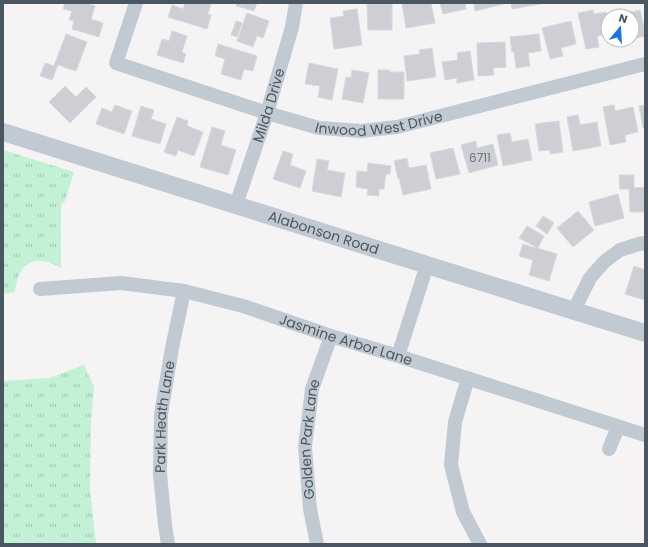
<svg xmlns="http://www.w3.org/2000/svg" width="648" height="547" font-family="Poppins,sans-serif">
<defs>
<pattern id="grass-tufts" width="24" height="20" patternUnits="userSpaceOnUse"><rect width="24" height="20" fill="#c3f1d5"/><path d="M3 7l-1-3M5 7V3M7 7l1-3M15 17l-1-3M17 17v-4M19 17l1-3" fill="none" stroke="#a0c6b0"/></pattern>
</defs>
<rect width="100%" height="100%" fill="#f5f3f3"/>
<path fill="url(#grass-tufts)" d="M 3,150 L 74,172 L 65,201 L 61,205 L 61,268 C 35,253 18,262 15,292 L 3,294 Z
M 84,365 L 94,387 L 91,421 L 90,489 L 96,544 L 3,544 L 3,381 L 49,378 Z"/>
<path fill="#cdcfd5" stroke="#d7d9de" d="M 65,3 L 86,3 L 95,6 L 91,19 L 103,23 L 99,37 L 72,29 L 74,21 L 69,20 L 72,11 L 63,9 Z
M 185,3 L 211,3 L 208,14 L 211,15 L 207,29 L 168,17 L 172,5 L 183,9 Z
M 237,3 L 257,3 L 254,11 L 236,6 Z
M 402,3 L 431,3 L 435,23 L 406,28 Z
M 440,3 L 465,3 L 466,9 L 443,14 Z
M 474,3 L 504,3 L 504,4 L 475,11 Z
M 511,3 L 539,3 L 540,4 L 512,9 Z
M 367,4 L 392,4 L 392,30 L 368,30 Z
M 357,9 L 362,45 L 334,49 L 330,18 L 344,16 L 343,11 Z
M 593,10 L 594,14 L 606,12 L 608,22 L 608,34 L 597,36 L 599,47 L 586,49 L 578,13 Z
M 640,10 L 645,31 L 645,36 L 632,39 L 632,16 L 617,16 L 617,15 Z
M 247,13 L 269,21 L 263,38 L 257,36 L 253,47 L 237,41 Z
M 236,21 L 242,23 L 237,37 L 231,35 Z
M 571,21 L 576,44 L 561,48 L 563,56 L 550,59 L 542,28 Z
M 172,31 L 187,36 L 182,52 L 186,54 L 183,63 L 157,55 L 162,39 L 169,41 Z
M 66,34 L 87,42 L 76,71 L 58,65 L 52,80 L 40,76 L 45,63 L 54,66 Z
M 539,34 L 541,51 L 528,53 L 530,66 L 516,68 L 514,52 L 512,52 L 510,37 Z
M 505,42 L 506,67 L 493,68 L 494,75 L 478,76 L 477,43 Z
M 218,44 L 257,56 L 253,71 L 244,69 L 241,80 L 221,74 L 225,59 L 215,56 Z
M 432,48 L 436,77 L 407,81 L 404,56 L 420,54 L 419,50 Z
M 470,51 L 474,80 L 457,83 L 457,78 L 445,80 L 442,62 L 458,60 L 457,53 Z
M 309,63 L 338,69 L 332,100 L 318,97 L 320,86 L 305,84 Z
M 352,70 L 369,73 L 363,103 L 342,99 L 346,77 L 351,78 Z
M 378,70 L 390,70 L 390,72 L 404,72 L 404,99 L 378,99 Z
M 65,86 L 76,97 L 86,87 L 96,97 L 70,123 L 49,102 Z
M 115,105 L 132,111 L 124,134 L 96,124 L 102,108 L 112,112 Z
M 614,105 L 615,111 L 633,107 L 638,132 L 625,135 L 626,142 L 610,145 L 603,107 Z
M 645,105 L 645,128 L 643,128 L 639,106 Z
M 141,106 L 154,110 L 151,119 L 166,124 L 160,144 L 132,136 Z
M 578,115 L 580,125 L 597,122 L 601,146 L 573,151 L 567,117 Z
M 177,117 L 188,121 L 187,126 L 203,132 L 194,156 L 178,150 L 176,156 L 164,152 Z
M 559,121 L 563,152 L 550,154 L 550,150 L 539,151 L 535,124 Z
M 212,127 L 225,131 L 221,145 L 236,150 L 228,175 L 200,167 Z
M 510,133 L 512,142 L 528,139 L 532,160 L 503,166 L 497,135 Z
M 476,141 L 477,148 L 493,144 L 498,165 L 469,173 L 461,145 Z
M 453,148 L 460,174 L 436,179 L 430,153 Z
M 283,151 L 293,154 L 290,165 L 306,171 L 300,188 L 273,179 Z
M 407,158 L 409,168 L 426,165 L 431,189 L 403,195 L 399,178 L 398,179 L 394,161 Z
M 317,159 L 329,161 L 327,170 L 345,173 L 341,197 L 312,191 Z
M 368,163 L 391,166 L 390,174 L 386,174 L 384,189 L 379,189 L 379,196 L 367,195 L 368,189 L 356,187 L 357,171 L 367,172 Z
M 619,175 L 634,175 L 634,188 L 645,187 L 645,212 L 630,212 L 629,189 L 620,189 Z
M 618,194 L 624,218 L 595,226 L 589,202 Z
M 578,211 L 594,230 L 573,247 L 557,228 Z
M 543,216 L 554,223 L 547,234 L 536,226 Z
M 527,226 L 544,236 L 538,248 L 537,248 L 557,254 L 549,281 L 529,275 L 533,260 L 519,256 L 523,244 L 535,248 L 536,247 L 519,238 Z
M 634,266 L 645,270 L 645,300 L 625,294 Z"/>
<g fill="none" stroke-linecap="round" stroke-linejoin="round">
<g stroke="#c1cad2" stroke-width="14">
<path id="s1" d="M 136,3 L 116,63 L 267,113 L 319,128 L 361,131 L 397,127 L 645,64"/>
<path id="s2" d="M 236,205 L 267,113 L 292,27 L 296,3"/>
<path id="s3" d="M 40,289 L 121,283 L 184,291 L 243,306 L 331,336 L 398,356 L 645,435"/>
<path d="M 574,310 L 590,278 L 604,262 L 620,250 L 639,244 L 645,243"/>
<path d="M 398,356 L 427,265"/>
<path d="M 468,378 L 455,422 L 451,465 L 463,512 L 480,544"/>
<path d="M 609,449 L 618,427"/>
<path id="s4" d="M 168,544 L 165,525 L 160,474 L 161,414 L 172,348 L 184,291"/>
<path id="s5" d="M 317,544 L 310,509 L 305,447 L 312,389 L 331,336"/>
</g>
<path stroke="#c1cad2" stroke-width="18" id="s6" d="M 3,132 L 427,265 L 645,333"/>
</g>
<g text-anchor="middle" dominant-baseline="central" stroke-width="3" stroke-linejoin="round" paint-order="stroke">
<g font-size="12" fill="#6b747e">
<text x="480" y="157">6711</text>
</g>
<g font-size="14" fill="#4a5661" stroke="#fff">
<text stroke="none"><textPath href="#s2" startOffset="105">Milda Drive</textPath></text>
<text stroke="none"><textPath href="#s1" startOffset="337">Inwood West Drive</textPath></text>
<text stroke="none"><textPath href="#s6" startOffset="336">Alabonson Road</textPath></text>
<text stroke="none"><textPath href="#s3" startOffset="314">Jasmine Arbor Lane</textPath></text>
<text stroke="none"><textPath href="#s4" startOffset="128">Park Heath Lane</textPath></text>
<text stroke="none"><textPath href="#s5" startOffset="106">Golden Park Lane</textPath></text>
</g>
</g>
<rect width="648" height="547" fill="none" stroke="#4a5661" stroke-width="8"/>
<g transform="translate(620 28) rotate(18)"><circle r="19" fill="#ffffff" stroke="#b7bbc0"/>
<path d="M0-3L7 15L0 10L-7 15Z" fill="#1a73e8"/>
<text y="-6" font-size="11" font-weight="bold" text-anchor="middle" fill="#4a5661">N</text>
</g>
</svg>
